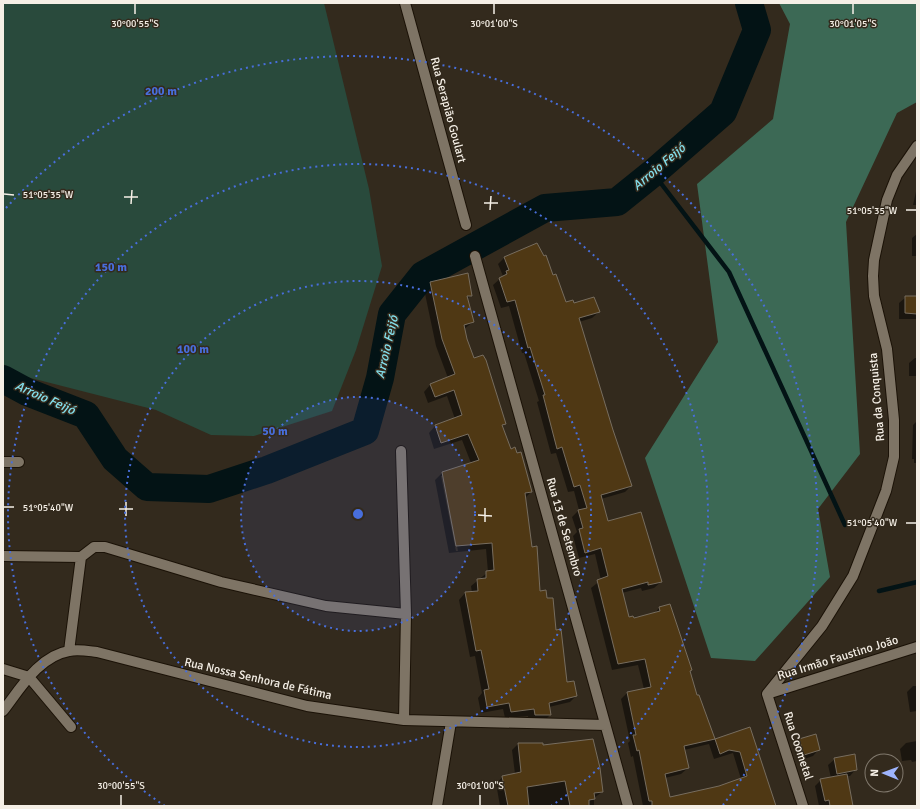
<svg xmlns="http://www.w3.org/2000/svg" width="920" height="809" font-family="Signika,sans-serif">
<rect width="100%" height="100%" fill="#332a1d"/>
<path fill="#294a3c" d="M 3,3 L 324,3 L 369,189 L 382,266 L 356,350 L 332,411 L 254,436 L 211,435 L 156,410 L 23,376 L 3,364 Z"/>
<path fill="#3c6955" d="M 779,3 L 917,3 L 917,102 L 897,113 L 846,222 L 860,454 L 818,509 L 830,577 L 755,661 L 711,658 L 645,458 L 718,342 L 697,184 L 773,119 L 790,24 Z"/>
<path fill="#0007" fill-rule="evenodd" d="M 917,187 L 917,205 L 913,205 Z
M 917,234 L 917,256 L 912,256 L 912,238 Z
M 536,245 L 565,304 L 599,312 L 592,318 L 579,322 L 612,430 L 631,486 L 625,492 L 601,499 L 607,522 L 661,582 L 654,588 L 642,591 L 641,588 L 622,593 L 628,618 L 654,614 L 659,608 L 689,672 L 696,696 L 699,696 L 714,740 L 749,728 L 775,806 L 740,806 L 741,779 L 733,753 L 714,759 L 709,744 L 684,750 L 688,768 L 681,774 L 665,778 L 669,798 L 731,783 L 734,806 L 657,806 L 657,804 L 643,806 L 633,756 L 631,757 L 628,743 L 630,741 L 621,699 L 627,693 L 644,689 L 638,665 L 612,670 L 591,588 L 601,580 L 595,554 L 579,558 L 573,536 L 577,532 L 572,517 L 579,510 L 574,491 L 568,492 L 556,453 L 551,454 L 537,402 L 539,401 L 524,353 L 522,353 L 509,306 L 501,308 L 493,285 L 503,276 L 498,264 L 504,258 Z
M 431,283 L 471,295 L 467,299 L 473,322 L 464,329 L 466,340 L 505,424 L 501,427 L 531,492 L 525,498 L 531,548 L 539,592 L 555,631 L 567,684 L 576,696 L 570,702 L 549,707 L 550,715 L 544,721 L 529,721 L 528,716 L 505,718 L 503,709 L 481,713 L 478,698 L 482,693 L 475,656 L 470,657 L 459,600 L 465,593 L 472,593 L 471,586 L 488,572 L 486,549 L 449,553 L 435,480 L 442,473 L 471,463 L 462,440 L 434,449 L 429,433 L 435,426 L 455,419 L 447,396 L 428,403 L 424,392 L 430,385 L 448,378 L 436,346 L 424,289 ZM 441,476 L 443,476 L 458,551 L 456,551 Z
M 906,297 L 917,297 L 917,319 L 899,319 L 899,303 Z
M 915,358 L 917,358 L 917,376 L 909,376 L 909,363 Z
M 917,421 L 917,463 L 914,463 L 914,459 L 912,459 L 913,425 Z
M 913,686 L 917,686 L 917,711 L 910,712 L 907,692 Z
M 815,735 L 819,749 L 813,756 L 798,761 L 793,746 L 799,740 Z
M 917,741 L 917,761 L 912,762 L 911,760 L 902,761 L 900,749 L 906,743 Z
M 518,744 L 542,746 L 602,792 L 594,798 L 594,806 L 500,806 L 496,783 L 503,777 L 515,774 L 512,750 Z
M 835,759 L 856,769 L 850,776 L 846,776 L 853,806 L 819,806 L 815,786 L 821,780 L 831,778 L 828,765 Z"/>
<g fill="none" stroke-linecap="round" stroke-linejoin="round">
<path stroke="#031315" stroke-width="4.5" d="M 653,173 L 729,272 L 845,525
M 879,591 L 917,582"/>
<path stroke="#031315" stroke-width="28" d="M 3,379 L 27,392 L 86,415 L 115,459 L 147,487 L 209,489 L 267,470 L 365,431 L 380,378 L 392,314 L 423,275 L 545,208 L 617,202 L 653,173 L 723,112 L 757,30 L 749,3"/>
</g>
<path fill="#4f3814" stroke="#776d5f" d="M 537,243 L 544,256 L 546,255 L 553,275 L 556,274 L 566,302 L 573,300 L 574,303 L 594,297 L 600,312 L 579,318 L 613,430 L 632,486 L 601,495 L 608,521 L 641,512 L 662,582 L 648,585 L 648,582 L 622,589 L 629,617 L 633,616 L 634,618 L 660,611 L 659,607 L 670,604 L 692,670 L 690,671 L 697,695 L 699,695 L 715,739 L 684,746 L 689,768 L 665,774 L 670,797 L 719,786 L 747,776 L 740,752 L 729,750 L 720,754 L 715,739 L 750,727 L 776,806 L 652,806 L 652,801 L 649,801 L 639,750 L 637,751 L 633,735 L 636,735 L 627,692 L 651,687 L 645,659 L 618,664 L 597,580 L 608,576 L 601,548 L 585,553 L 579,529 L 583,528 L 578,510 L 587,508 L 580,485 L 574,487 L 562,447 L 557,449 L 543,395 L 545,395 L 530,347 L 528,348 L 515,300 L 507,302 L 499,278 L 507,274 L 506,271 L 509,270 L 504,257 Z
M 468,273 L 472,296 L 467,296 L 474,322 L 464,325 L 467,339 L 474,358 L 483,355 L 486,360 L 506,424 L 502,425 L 511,449 L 515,447 L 517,453 L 521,452 L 532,492 L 525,493 L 532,547 L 537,546 L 540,591 L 546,590 L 547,598 L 553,598 L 556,630 L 561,629 L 567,682 L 574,681 L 577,696 L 549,703 L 551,715 L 535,715 L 534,709 L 511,712 L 509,703 L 487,707 L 484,690 L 489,689 L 481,650 L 476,651 L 465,592 L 478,591 L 477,579 L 486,578 L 486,571 L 494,570 L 492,543 L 456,546 L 442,472 L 479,460 L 468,434 L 441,443 L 435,425 L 462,415 L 454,390 L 435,397 L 430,384 L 455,374 L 442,339 L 430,282 Z
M 905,296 L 917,296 L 917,314 L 905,313 Z
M 816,734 L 820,750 L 804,755 L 799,739 Z
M 593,739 L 600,768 L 603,792 L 594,793 L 595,799 L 589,800 L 589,806 L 570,806 L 565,781 L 527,787 L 529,806 L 508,806 L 502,776 L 521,772 L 518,743 L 543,743 L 543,745 Z
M 855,754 L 857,770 L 837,774 L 834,758 Z
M 847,774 L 853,806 L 830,806 L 829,800 L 825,801 L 820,779 Z"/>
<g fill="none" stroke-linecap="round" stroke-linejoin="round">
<defs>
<path id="minor" d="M 405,3 L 466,225
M 475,256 L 628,806
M 401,451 L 406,614 L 404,720
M 3,462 L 19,462
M 3,556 L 81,557 L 69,651
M 81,557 L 94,547 L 105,547 L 221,582 L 326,606 L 406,614
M 3,669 L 29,677 L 71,727
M 767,694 L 822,626 L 853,576 L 886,491 L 894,457 L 894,420 L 887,349 L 874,296 L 873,276 L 874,260 L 887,200 L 897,175 L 917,146
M 767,694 L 917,647
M 767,694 L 803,806
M 3,711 C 20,689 39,656 69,651 C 78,649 88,651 97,652 L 307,706 L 404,720 L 605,725
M 437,806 L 451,722"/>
</defs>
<use href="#minor" stroke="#1b1207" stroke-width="12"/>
<use href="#minor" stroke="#7e7465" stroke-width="10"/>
</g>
<path fill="none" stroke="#f5efe6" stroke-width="1.5" d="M 135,14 L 135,4M 494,14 L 494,4M 853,14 L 853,4M 4,194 L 14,195M 124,197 L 138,197M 484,203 L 498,203M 131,204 L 132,190M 490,210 L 491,196M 906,210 L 916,210M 4,507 L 14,507M 119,509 L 133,509M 478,515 L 492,516M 126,516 L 126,502M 485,522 L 485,508M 906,523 L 916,523M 121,805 L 121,795M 480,805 L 480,795"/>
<circle cx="358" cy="514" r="117" fill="#486edb" fill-opacity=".12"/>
<g fill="none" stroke="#486edb" stroke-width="2" stroke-dasharray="2 4">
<circle cx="358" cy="514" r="117"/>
<circle cx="358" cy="514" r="233"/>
<path d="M165 806A350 350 0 1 1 551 806"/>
<path d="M6 208A467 467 0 0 1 723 805"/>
</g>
<g text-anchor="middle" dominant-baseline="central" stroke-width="3" stroke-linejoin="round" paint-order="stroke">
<g font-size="12" fill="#f5efe6" stroke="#332a1d">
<text transform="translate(448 110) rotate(75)">Rua Serapião Goulart</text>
<text transform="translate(877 397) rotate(-95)">Rua da Conquista</text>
<text transform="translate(564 527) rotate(74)">Rua 13 de Setembro</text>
<text transform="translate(838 658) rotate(-17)">Rua Irmão Faustino João</text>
<text transform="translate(258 679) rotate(13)">Rua Nossa Senhora de Fátima</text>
<text transform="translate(798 746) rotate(72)">Rua Coometal</text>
</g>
<g font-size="13" font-style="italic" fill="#84e1ee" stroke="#332a1d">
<text transform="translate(659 167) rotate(-40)">Arroio Feijó</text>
<text transform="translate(387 347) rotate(-77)">Arroio Feijó</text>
<text transform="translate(45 398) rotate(24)">Arroio Feijó</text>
</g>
</g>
<g font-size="10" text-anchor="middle" fill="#f5efe6" stroke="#332a1d" stroke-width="3" stroke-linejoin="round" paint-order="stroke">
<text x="135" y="27">30°00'55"S</text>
<text x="494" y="27">30°01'00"S</text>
<text x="853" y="27">30°01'05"S</text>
<text x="48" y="198">51°05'35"W</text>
<text x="872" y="214">51°05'35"W</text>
<text x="48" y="511">51°05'40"W</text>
<text x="872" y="526">51°05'40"W</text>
<text x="121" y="789">30°00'55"S</text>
<text x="480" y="789">30°01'00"S</text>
</g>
<circle cx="358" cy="514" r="6" fill="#486edb" stroke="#332a1d" stroke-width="2"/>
<g font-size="12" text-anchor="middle" font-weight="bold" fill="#486edb" stroke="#332a1d" stroke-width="3" stroke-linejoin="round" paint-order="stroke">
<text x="161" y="95">200 m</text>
<text x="111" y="271">150 m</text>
<text x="193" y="353">100 m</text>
<text x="275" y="435">50 m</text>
</g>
<rect width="920" height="809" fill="none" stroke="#f5efe6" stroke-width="8"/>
<g transform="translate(884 773) rotate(271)"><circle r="19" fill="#332a1d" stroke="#81796d"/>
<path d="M0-3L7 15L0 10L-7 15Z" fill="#9eb4fd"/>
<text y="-6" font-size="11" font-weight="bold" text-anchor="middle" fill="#f5efe6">N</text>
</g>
</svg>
